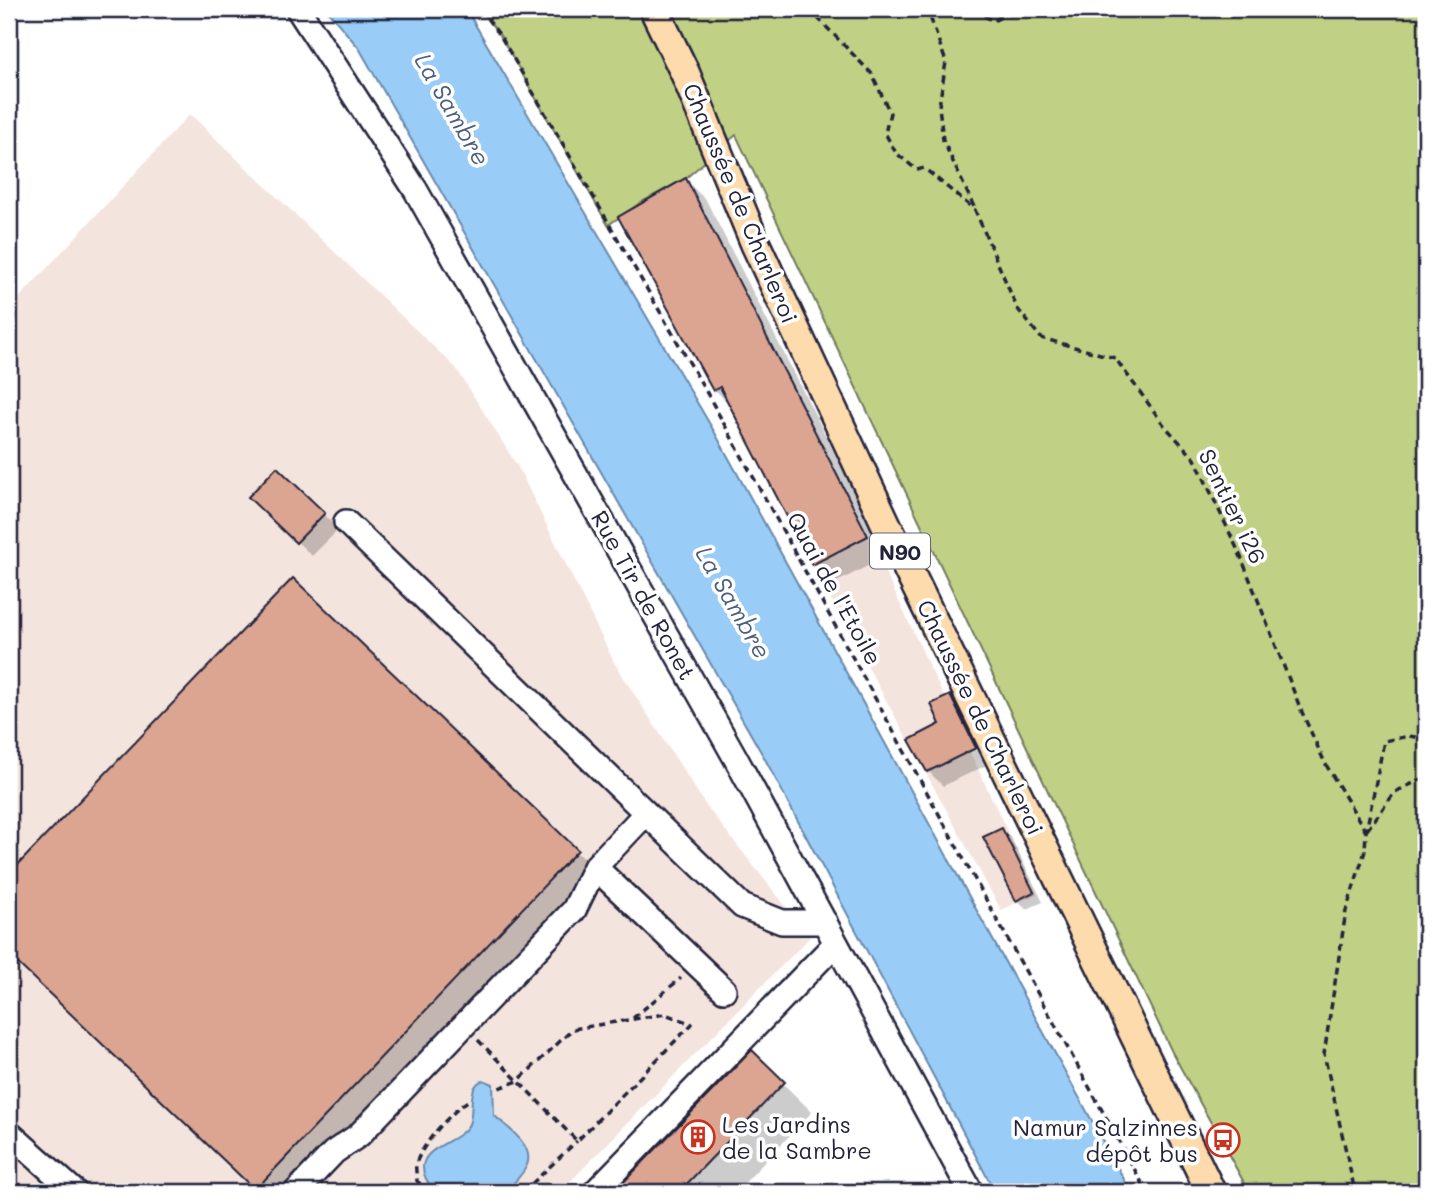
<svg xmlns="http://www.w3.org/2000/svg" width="1435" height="1201" font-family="Mali,sans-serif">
<rect width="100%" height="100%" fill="#fff"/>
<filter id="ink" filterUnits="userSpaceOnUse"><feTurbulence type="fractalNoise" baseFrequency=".0143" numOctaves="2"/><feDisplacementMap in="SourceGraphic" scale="14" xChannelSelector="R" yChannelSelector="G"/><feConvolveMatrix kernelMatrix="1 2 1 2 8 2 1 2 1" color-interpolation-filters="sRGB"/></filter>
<g filter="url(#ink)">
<path fill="#f4e4de" d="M 190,114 L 456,368 L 518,467 L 615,664 L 707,807 L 810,937 L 560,1192 L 9,1192 L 9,309 Z
M 686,178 L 868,536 L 1037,894 L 1001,910 L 812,565 L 721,388 L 713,391 L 633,209 L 640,203 Z"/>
<path fill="#c0d186" stroke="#717a60" stroke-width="2" d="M 480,9 L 1426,9 L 1426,318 L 1424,329 L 1423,439 L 1426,471 L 1426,1192 L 1253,1192 L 1246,1186 L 1172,1052 L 736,135 L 686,178 L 640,203 L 608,225 L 501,37 Z"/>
<path fill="#99cdf7" stroke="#6989ac" stroke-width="2" d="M 326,9 L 466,9 L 715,433 L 1131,1192 L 995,1192 L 765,759 L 359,48 Z
M 483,1080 L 493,1084 L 494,1115 C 506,1127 535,1145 527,1165 C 523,1175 512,1184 506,1192 L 435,1192 C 397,1148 460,1146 469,1124 C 475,1110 466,1087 483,1080 Z"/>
<path fill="#0003" d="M 686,181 L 706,200 L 887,556 L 833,584 L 813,564 L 733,408 L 714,389 Z
M 277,469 L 339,529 L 312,556 L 266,512 Z
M 293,580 L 596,871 L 292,1192 L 258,1192 L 9,953 L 9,877 Z
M 950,697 L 965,712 L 989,764 L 943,786 L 928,771 Z
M 1002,830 L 1012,840 L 1043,902 L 1027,909 L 1017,900 Z
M 752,1053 L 812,1112 L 736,1192 L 615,1192 Z"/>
<path fill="#dca592" stroke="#22223b" stroke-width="2" d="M 686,178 L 868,536 L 812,565 L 720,387 L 713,391 L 618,217 Z
M 277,467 L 325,513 L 296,543 L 248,497 Z
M 293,578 L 578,850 L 255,1190 L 9,955 L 9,874 Z
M 950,695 L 976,748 L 927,772 L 909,740 L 940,724 L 931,704 Z
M 1002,828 L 1034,892 L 1016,901 L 983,837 Z
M 752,1050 L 785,1082 L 679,1192 L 614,1192 Z"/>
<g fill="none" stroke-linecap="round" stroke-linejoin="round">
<defs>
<path id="minor" d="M 298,9 L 415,189 L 735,757 L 971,1192
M 346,522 L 742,906 L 782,922 L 825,922
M 595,867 L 724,990
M 9,1133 L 75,1192
M 296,1192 L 334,1152 L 359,1135 L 574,910 L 595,867 L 646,813
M 595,1192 L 835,944"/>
<path id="major" d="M 654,9 L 685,73 L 755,243 L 886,524 L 1211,1192"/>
</defs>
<use href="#minor" stroke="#22223b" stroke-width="28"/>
<use href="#major" stroke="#22223b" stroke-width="33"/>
<path stroke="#22223b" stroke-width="3.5" stroke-dasharray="7 5" stroke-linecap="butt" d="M 480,9 L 501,37 L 707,393 L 1147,1192
M 809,9 L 872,74 L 890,113 L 885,133 L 896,153 L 917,170 L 924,168 L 975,210 L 1017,308 L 1041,338 L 1115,358 L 1164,425 L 1195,459 L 1241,557 L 1301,710 L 1325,763 L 1366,832
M 932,9 L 928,11 L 946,62 L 939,106 L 943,140 L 974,207
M 974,9 L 993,21 L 1003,16 L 1004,9
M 1426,506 L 1420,512 L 1426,533
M 1367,830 L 1395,792 L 1426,777
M 633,1018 L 681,978
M 478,1040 L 577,1141 L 692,1024 L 665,1014 L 573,1029 L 518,1081 L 496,1089
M 429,1192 L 417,1181 C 417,1176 415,1169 416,1164 C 421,1145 452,1111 468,1101
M 523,1192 L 577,1141
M 1363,1192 L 1354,1187 L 1324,1054 L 1346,911 L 1365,851 L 1366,832 L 1384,741 L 1409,736 L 1426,739"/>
<use href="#minor" stroke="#fff" stroke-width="23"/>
<use href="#major" stroke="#fedbac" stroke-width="28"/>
</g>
</g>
<defs>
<symbol id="building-ring" viewBox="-11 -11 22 22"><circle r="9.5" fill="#fff" stroke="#c8321e" stroke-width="1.5"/><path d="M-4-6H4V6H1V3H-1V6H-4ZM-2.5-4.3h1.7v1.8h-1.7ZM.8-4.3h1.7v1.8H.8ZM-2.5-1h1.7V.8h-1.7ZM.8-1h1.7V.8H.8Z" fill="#c8321e"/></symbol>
<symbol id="bus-ring" viewBox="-11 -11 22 22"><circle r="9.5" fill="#fff" stroke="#c8321e" stroke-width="1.5"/><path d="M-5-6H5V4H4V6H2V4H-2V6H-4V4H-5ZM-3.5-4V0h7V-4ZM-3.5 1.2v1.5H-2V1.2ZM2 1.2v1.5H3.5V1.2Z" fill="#c8321e"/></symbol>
</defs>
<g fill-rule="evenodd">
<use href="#building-ring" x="679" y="1118" width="38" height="38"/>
<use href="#bus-ring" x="1204" y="1121" width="38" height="38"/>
</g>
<g text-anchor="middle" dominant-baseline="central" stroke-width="7" stroke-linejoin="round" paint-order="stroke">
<rect fill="#fff" stroke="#646476" stroke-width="2" x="870" y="533.5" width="60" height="35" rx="5"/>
<g font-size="21" font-weight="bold" fill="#22223b">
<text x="900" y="551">N90</text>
</g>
<g font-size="23" fill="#22223b" stroke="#fff">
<text transform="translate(741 203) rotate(67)">Chaussée de Charleroi</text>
<text transform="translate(1233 506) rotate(64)">Sentier i26</text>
<text transform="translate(835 588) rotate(61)">Quai de l'Etoile</text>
<text transform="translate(644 595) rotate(61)">Rue Tir de Ronet</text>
<text transform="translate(981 717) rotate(64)">Chaussée de Charleroi</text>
</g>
<g font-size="23" fill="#22223b" stroke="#fff" text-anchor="start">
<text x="722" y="1124">Les Jardins<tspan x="722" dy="26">de la Sambre</tspan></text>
<text x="1198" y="1127" text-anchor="end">Namur Salzinnes<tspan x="1198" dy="26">dépôt bus</tspan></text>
</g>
<g font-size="24" font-style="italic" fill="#4c5e7d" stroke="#fff">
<text transform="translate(453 109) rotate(60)">La Sambre</text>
<text transform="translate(734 602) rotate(60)">La Sambre</text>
</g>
</g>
<rect width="1435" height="1201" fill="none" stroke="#fff" stroke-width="35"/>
<rect x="18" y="18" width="1400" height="1166" fill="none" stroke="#22223b" stroke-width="2.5" filter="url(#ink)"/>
</svg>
